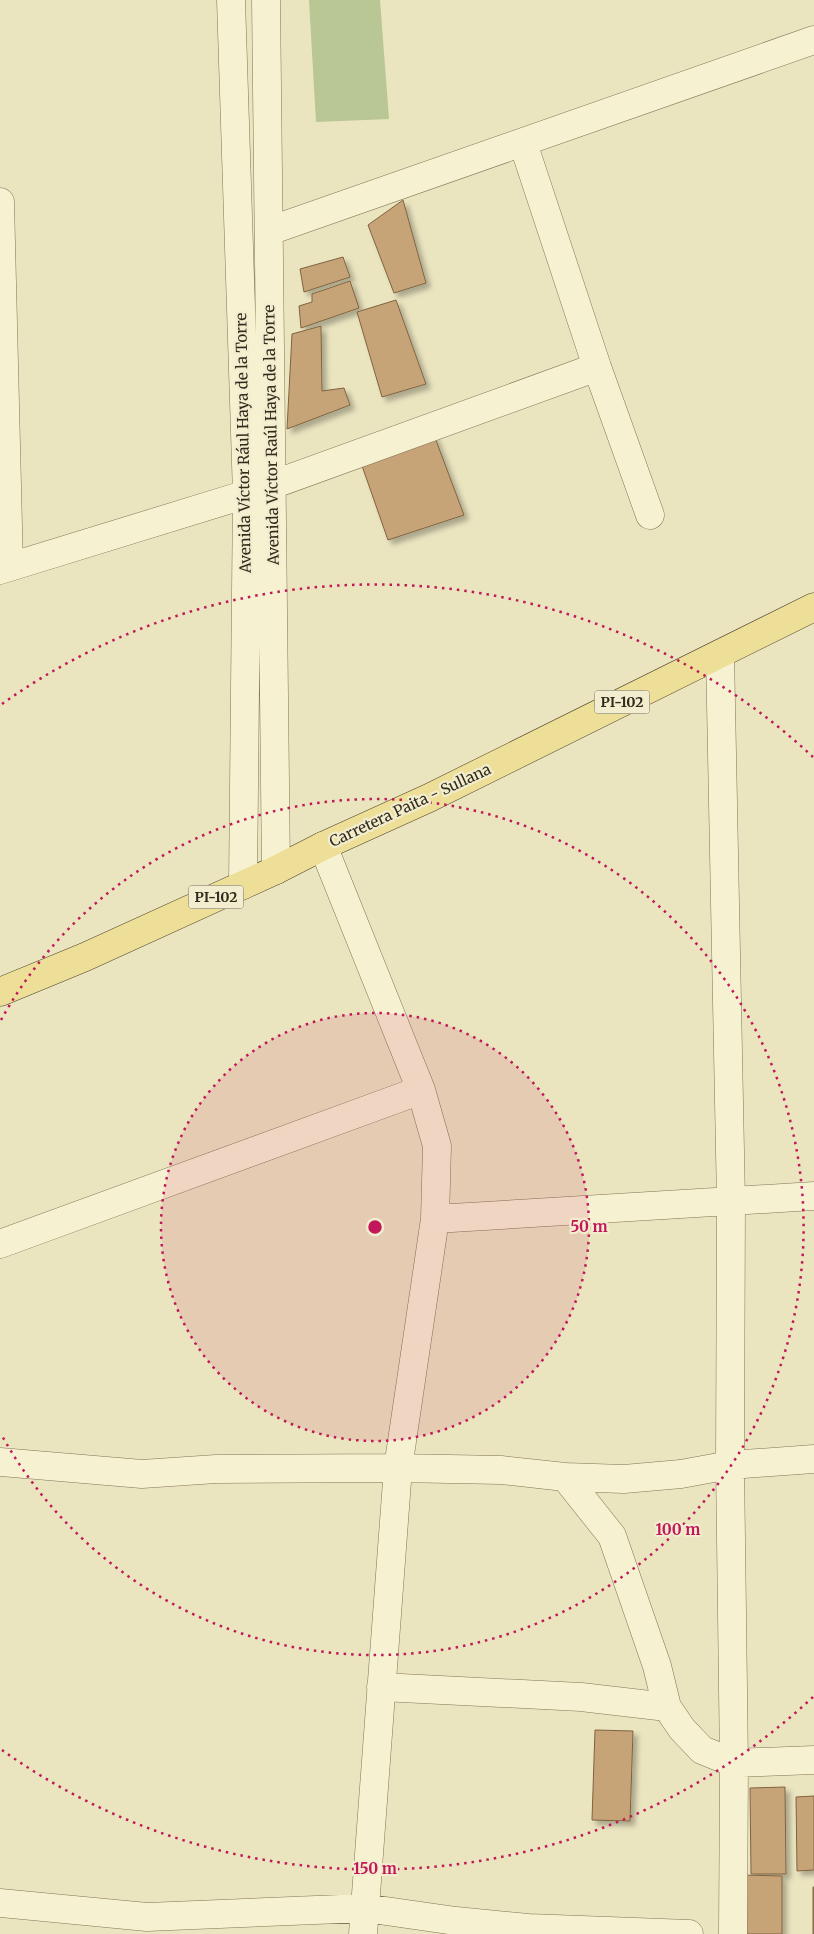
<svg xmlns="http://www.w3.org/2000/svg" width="814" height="1934" font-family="Merriweather,serif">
<defs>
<filter id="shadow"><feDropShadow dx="4.5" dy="4.5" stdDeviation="2.5" flood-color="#0004"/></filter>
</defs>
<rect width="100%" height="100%" fill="#eae4bf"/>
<path fill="#b9c794" d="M 309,0 L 380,0 L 389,119 L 316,122 Z"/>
<path fill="#c7a477" stroke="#7f6340" filter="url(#shadow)" d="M 403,200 L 426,283 L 394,293 L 368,225 Z
M 343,257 L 350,277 L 304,292 L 300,269 Z
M 350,281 L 359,308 L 301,328 L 299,306 L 312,302 L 312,294 Z
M 396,300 L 426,384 L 382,397 L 357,312 Z
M 321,326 L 322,391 L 344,388 L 350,405 L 287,429 L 292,334 Z
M 434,435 L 464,515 L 388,540 L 360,460 Z
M 595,1730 L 633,1731 L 630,1821 L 592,1820 Z
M 785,1787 L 786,1874 L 751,1874 L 750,1788 Z
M 814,1796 L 814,1870 L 797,1871 L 796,1797 Z
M 742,1875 L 782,1876 L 782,1934 L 741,1934 Z
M 813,1887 L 814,1887 L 814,1934 L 813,1934 Z"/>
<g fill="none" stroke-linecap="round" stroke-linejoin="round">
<defs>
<path id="minor" d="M 231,0 L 247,494 L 243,885
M 266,0 L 276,870
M 523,143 L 597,367 L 650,515
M 0,202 L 9,567
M 269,231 L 814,40
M 0,570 L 247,494 L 597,367
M 720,654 L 731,1201 L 730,1465 L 734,1763 L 733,1934
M 323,846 L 421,1090 L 437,1146 L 435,1219 L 398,1468 L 363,1934
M 435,1219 L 814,1196
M 0,1244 L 421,1090
M 0,1462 L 142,1474 L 216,1469 L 398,1468 L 501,1470 L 565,1477 L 624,1479 L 681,1474 L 730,1465 L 814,1459
M 565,1477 L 612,1536 L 657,1666 L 667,1707 L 682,1729 L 702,1750 L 734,1763 L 814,1760
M 381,1687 L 581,1697 L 667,1707
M 0,1903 L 147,1917 L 365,1908 L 456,1921 L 528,1928 L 689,1934"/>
<path id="primary" d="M 0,992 L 85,957 L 276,870 L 323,846 L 429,798 L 814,607"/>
</defs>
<use href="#minor" stroke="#827558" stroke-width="29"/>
<use href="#primary" stroke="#4f422d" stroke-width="29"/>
<use href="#minor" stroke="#f6f1d1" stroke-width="28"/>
<use href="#primary" stroke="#eddf97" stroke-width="28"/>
</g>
<circle cx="375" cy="1227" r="214" fill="#c2185b" fill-opacity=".12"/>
<g fill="none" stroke="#c2185b" stroke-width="2.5" stroke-dasharray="2.5 5">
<circle cx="375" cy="1227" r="214"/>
<path d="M1 1020A428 428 0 1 1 1 1434"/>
<path d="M813 1697A642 642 0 0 1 2 1750M2 704A642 642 0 0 1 813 757"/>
</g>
<g text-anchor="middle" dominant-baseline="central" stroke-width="4.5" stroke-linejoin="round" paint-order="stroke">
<g fill="#f2edce" stroke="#6c6451" stroke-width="1">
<rect x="594.5" y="690.5" width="55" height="23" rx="4"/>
<rect x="188.5" y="885.5" width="55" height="23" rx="4"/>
</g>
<g font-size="14" font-weight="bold" fill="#322a1c">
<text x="622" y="702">PI-102</text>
<text x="216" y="897">PI-102</text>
</g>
<g font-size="15" fill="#322a1c" stroke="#f2edce">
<text transform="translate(271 435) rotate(-91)">Avenida Víctor Raúl Haya de la Torre</text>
<text transform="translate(243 443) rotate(-91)">Avenida Víctor Rául Haya de la Torre</text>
<text transform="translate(410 805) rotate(-25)">Carretera Paita - Sullana</text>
</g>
</g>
<circle cx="375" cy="1227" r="8" fill="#c2185b" stroke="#f2edce" stroke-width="2.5"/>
<g font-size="15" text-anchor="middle" font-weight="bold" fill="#c2185b" stroke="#f2edce" stroke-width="4.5" stroke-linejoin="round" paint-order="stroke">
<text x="589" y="1232">50 m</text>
<text x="678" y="1535">100 m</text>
<text x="375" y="1874">150 m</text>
</g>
</svg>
